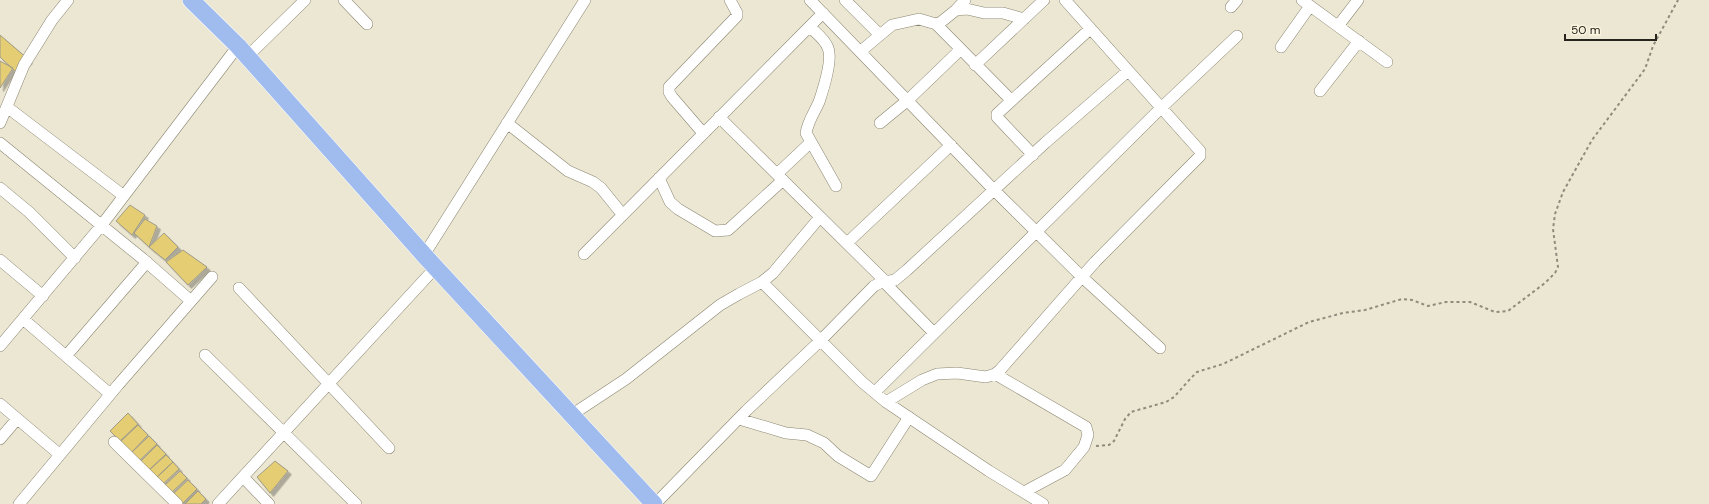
<svg xmlns="http://www.w3.org/2000/svg" width="1709" height="504" font-family="'DM Sans',sans-serif">
<defs>
<filter id="shadow"><feDropShadow dx="3.5" dy="3.5" stdDeviation="0" flood-color="#0004"/></filter>
</defs>
<rect width="100%" height="100%" fill="#ece7d2"/>
<path fill="#e4cd73" stroke="#a09b88" filter="url(#shadow)" d="M 0,35 L 29,60 L 16,72 L 0,57 Z
M 0,61 L 13,68 L 0,88 Z
M 130,205 L 145,215 L 132,235 L 116,221 Z
M 145,219 L 157,226 L 149,247 L 134,233 Z
M 164,233 L 178,247 L 165,260 L 149,247 Z
M 183,250 L 207,267 L 188,285 L 166,262 Z
M 128,413 L 138,424 L 120,441 L 110,431 Z
M 138,425 L 148,435 L 131,453 L 120,442 Z
M 149,436 L 157,444 L 139,461 L 131,453 Z
M 157,445 L 166,454 L 148,471 L 140,462 Z
M 166,455 L 173,462 L 156,478 L 148,471 Z
M 275,461 L 288,471 L 270,493 L 257,477 Z
M 173,462 L 179,469 L 162,485 L 156,478 Z
M 180,471 L 187,478 L 171,493 L 164,486 Z
M 188,480 L 197,489 L 182,504 L 172,495 Z
M 198,491 L 206,499 L 201,504 L 185,504 Z"/>
<g fill="none" stroke-linecap="round" stroke-linejoin="round">
<defs>
<path id="minor" d="M 344,0 L 367,24
M 810,0 L 994,190 L 1082,277 L 1160,348
M 845,0 L 880,35
M 1302,0 L 1387,62
M 1231,7 L 1237,0
M 956,10 L 967,9 L 984,13 L 1003,13 L 1024,19
M 936,24 L 1011,100
M 1338,26 L 1358,0
M 810,27 C 816,33 825,39 828,48 C 833,59 823,90 819,102 C 814,113 808,121 806,133 L 836,186
M 1281,47 L 1310,6
M 861,51 L 892,25 L 919,19 L 936,24 L 941,22 L 956,10 L 965,0
M 252,52 L 305,0
M 975,65 L 1044,0
M 1320,91 L 1359,41
M 7,107 L 124,196
M 719,117 L 886,282
M 0,123 L 24,65 L 52,20 L 68,0
M 507,123 L 568,171 L 593,182 L 601,188 L 622,214
M 880,123 L 908,100 L 960,50
M 703,133 L 672,97 L 669,92 L 669,87 L 737,16 L 737,13 L 730,0
M 0,143 L 143,259 L 191,301
M 1033,155 L 997,117 L 997,114 L 1090,29
M 777,174 L 811,142
M 659,178 L 670,202 L 678,209 L 715,231 L 728,230 L 783,180
M 0,188 L 29,212 L 75,258
M 847,243 L 951,145
M 584,254 L 823,13
M 424,255 L 585,0
M 0,260 L 43,296
M 762,282 L 862,382 L 886,402 L 989,471 L 1043,504
M 884,282 L 934,333
M 239,288 L 389,448
M 23,319 L 110,394
M 0,346 L 101,226 L 238,46
M 205,355 L 356,504
M 66,356 L 147,262
M 995,374 L 1086,427 L 1088,435 L 1084,447 L 1065,470 L 1024,492
M 875,392 L 1161,108 L 1237,36
M 886,402 L 922,380 L 937,374 L 957,373 L 986,377 L 995,374 L 1000,370 L 1095,262 L 1200,156 L 1200,151 L 1065,0
M 0,404 L 59,454
M 579,410 L 626,379 L 720,305 L 739,294 L 762,282 L 773,273 L 820,217
M 739,419 L 786,433 L 807,435 L 824,443 L 838,456 L 871,476 L 909,417
M 0,439 L 17,419
M 114,442 L 177,504
M 243,477 L 269,504
M 660,499 L 746,411 L 821,340 L 874,286 L 880,283 L 895,280 L 907,270 L 1045,143 L 1128,71
M 19,504 L 118,385 L 212,277
M 218,504 L 436,267"/>
<path id="primary" d="M 191,0 L 238,46 L 424,255 L 654,504"/>
</defs>
<use href="#minor" stroke="#8a8572" stroke-width="12"/>
<use href="#primary" stroke="#fff" stroke-width="18"/>
<path stroke="#8f8b7d" stroke-width="2" stroke-dasharray="3 3" stroke-linecap="butt" d="M 1096,446 L 1109,445 L 1114,441 L 1125,419 L 1131,412 L 1166,402 L 1174,397 L 1191,378 L 1197,372 L 1223,364 L 1309,322 L 1343,313 L 1365,310 L 1402,299 L 1412,300 L 1428,306 L 1446,302 L 1470,302 L 1495,312 L 1508,311 L 1545,283 L 1555,273 L 1558,267 L 1553,229 L 1555,214 L 1563,192 L 1592,140 L 1645,69 L 1653,46 L 1678,0"/>
<use href="#minor" stroke="#fff" stroke-width="11"/>
<use href="#primary" stroke="#a0bcef" stroke-width="17"/>
</g>
<path d="M1565 34v6h91v-6" fill="none" stroke="#26241d" stroke-width="2"/>
<text x="1571" y="34" font-size="12" fill="#26241d" stroke="#faf4df" stroke-width="3" paint-order="stroke">50 m</text>
</svg>
